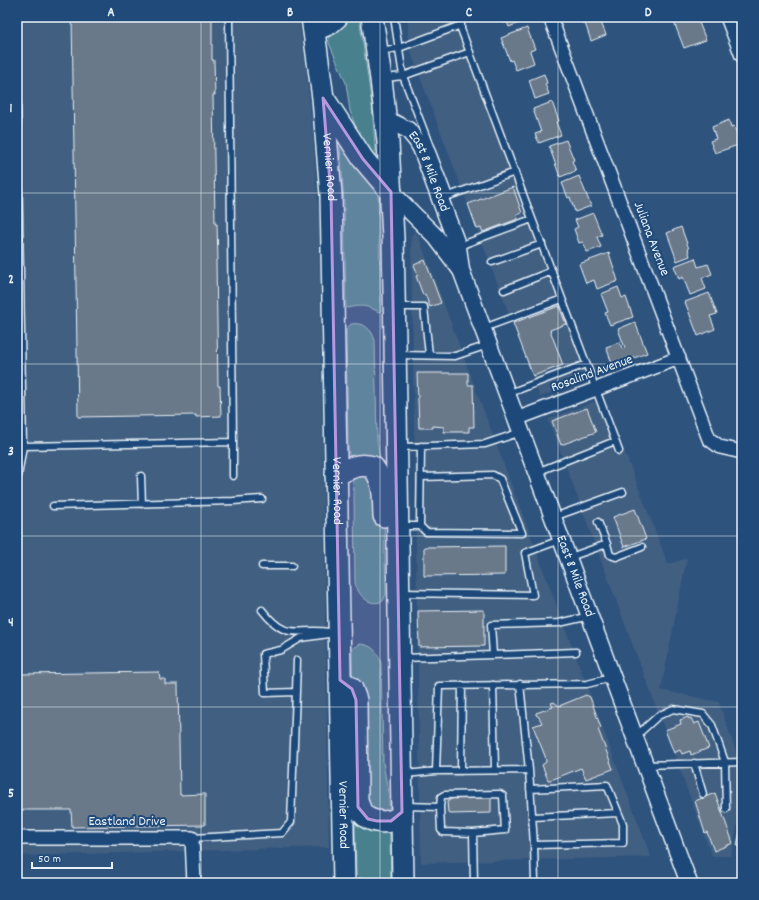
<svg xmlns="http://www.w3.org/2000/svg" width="759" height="900" font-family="Dekko,sans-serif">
<rect width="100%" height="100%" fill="#2e537d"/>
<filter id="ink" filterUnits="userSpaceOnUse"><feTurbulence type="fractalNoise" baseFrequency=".025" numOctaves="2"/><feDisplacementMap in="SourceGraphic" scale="8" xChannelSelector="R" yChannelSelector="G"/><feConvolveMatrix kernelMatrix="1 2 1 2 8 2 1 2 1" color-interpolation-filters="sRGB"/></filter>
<g filter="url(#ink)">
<path fill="#405e81" d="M 17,17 L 298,17 L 304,51 L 311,114 L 319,215 L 329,847 L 17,856 Z
M 408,17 L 465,17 L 465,27 L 596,376 L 540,397 L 408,45 Z
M 415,232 L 418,235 L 651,857 L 421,863 L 411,236 Z
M 604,398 L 668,564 L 687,558 L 661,690 L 719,702 L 738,757 L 742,757 L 742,801 L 731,856 L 712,856 L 548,419 Z"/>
<path fill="#4a808e" stroke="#99b8c3" d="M 344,17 L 359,17 L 372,105 L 376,160 L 357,131 L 350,111 L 346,83 L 329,43 L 328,35 Z
M 342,144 L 378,192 L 381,311 L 379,312 C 366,305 361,305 347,308 L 346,307 L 344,202 L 340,146 Z
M 351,324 C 364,322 372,329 375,341 L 377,440 L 383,478 L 386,594 L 383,601 C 369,607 359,596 355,583 L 354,491 L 348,447 L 346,331 L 348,327 Z
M 360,644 C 372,645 378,651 381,663 L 383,762 L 389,798 L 391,883 L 378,883 L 367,879 L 359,878 L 356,875 L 352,652 L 353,648 Z"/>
<path fill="#6a7989" stroke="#e8f1f8" d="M 72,17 L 212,17 L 212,60 L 214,60 L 215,95 L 213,95 L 215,224 L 217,224 L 218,260 L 216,260 L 218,386 L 220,386 L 221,416 L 196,417 L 196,415 L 78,417 Z
M 501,17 L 523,17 L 524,21 L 509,27 L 507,22 L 503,23 Z
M 580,17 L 599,17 L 606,35 L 591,41 L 585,23 L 583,24 Z
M 672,17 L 695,17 L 696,20 L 698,20 L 706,40 L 684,48 Z
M 527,28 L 535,49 L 530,51 L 534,63 L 516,70 L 512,60 L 510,61 L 501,38 Z
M 544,74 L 547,83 L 545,84 L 549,94 L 535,99 L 529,80 Z
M 552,102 L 559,121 L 556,122 L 561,135 L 539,143 L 535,134 L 541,132 L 533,109 Z
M 729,120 L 731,127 L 734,126 L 741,144 L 715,153 L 710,141 L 716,139 L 712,127 Z
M 566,140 L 574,160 L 572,161 L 576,171 L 560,177 L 549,146 Z
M 579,176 L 591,206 L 575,212 L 570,197 L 568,198 L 562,183 Z
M 513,187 L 522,213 L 517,215 L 518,219 L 483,232 L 481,228 L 477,229 L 468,204 Z
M 593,213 L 602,235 L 597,237 L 601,247 L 587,252 L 583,242 L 579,243 L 574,229 L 578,227 L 575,220 Z
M 681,227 L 689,249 L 688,249 L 690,256 L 677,261 L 667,233 Z
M 609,253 L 618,281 L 597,289 L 594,280 L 586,283 L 579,264 Z
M 695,258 L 698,267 L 708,264 L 712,274 L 702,278 L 706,289 L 690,295 L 683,277 L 679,279 L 674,266 Z
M 425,260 L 441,303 L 430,307 L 425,294 L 423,295 L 416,276 L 418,275 L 414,265 Z
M 618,287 L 622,298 L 626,297 L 633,317 L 610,325 L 605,313 L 608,312 L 601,294 Z
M 709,293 L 717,314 L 710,316 L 715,329 L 698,336 L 685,302 Z
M 559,306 L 566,324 L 550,330 L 563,365 L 533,376 L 513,323 Z
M 635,322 L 647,353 L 613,366 L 606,347 L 620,342 L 622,349 L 625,348 L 618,329 Z
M 417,373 L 468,373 L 468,385 L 473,385 L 474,427 L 469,427 L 469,432 L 444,432 L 444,427 L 433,426 L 433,428 L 419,428 Z
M 587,408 L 596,432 L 561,445 L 552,421 Z
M 635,509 L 646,539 L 624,547 L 613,517 Z
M 505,546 L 505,575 L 424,576 L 424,547 Z
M 484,610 L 484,646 L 419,647 L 418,611 Z
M 159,672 L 160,679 L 165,679 L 165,684 L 178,684 L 180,795 L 205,794 L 205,825 L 72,827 L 71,810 L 17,810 L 17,680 L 19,680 L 19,674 Z
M 586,695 L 590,697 L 601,728 L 598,729 L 613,769 L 586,779 L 581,768 L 551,780 L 548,780 L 542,765 L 546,762 L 545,756 L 533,726 L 542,723 L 539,717 L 536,715 L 536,713 L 553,707 L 551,703 L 554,702 L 559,706 Z
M 688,717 L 689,719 L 691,718 L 694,724 L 699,722 L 709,748 L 691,755 L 690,751 L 682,754 L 680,750 L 674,753 L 665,730 L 681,724 L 680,720 Z
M 715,793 L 733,843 L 714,851 L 707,832 L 705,833 L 695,801 Z
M 491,797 L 491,813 L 450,814 L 448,812 L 447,802 L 453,798 Z
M 742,830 L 742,847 L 739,847 L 737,845 L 740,831 Z"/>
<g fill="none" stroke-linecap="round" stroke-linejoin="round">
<defs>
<path id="service" d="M 229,17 L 233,442
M 394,17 L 403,76 L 470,52
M 461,17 L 461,29 L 619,451
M 379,51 L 399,48 L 461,25
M 385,78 L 403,76 L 449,196
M 17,102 L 23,446 L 233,442 L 233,476
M 446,197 L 515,172
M 459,246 L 532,219
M 492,262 L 542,244
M 504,290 L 552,271
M 398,307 L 424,307 L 429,355
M 484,328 L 562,299
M 398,355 L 455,356 L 488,345
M 507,394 L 586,364
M 400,447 L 485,444 L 521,432
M 537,472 L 615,441
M 141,476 L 142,504
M 17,477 L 18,476 L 23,446
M 53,506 L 233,501 L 262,499
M 554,517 L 623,492
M 598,522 L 607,544
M 401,526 L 420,526 L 421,446
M 420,526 L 426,532 L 522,533 L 500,479 L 493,475 L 421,477
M 570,557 L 607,544 L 610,555 L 616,557 L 642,547
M 262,566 L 292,566
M 401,593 L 533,595 L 525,553 L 560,540
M 262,610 C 288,643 296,627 329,632
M 576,652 L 493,655 L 491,625 L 559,623 L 590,616
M 402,658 L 493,655
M 520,684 L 529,770 L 436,771 L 439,686 L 587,684 L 611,678
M 493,685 L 495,770
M 296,692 L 297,660
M 636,736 L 658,716 L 673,709 L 703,714 L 712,725 L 725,762 L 726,809
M 694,763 L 703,794
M 646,765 L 742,762
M 529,770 L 534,845 L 623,843 L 623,824 L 607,785 L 530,789
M 461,771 L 462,685
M 405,774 L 436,771
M 406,806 L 440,807 L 441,830 L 443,832 L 473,833 L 505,830 L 503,796 L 500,794 L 444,795 L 441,797 L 440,807
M 532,817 L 618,813
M 473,833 L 474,883
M 192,838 L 282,833 L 291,822 L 296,692 L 265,693 L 263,654 L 281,650 L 301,638 L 335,633
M 534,845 L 535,883"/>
<path id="minor" d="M 550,17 L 709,439 L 720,447 L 742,452
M 727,17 L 742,56
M 516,419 L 679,358
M 17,838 L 192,838 L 194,883"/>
<g id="tertiary">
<path id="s1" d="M 386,120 L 394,123 L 408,130 L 417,141 L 421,148 L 458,247 L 461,270 L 689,883"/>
<path d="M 391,192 L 436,237 L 460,269"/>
</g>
<g id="trunk">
<path id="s2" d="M 312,17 L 323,98 L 331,195 L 344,883"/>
<path d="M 372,17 L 381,79 L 388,142 L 393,238 L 395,342 L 403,883"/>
<path d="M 314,30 L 329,24 L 337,17"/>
<path d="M 326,102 L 363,159 L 391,192"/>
<path d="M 336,475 C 349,468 358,463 373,467 C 385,483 383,496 384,516"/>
<path d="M 340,680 L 352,689 L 356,700 L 357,799 C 358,804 359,809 363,814 C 369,822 387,824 396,819 C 399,818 400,815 402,812"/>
</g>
</defs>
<use href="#service" stroke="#e8f1f8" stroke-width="9"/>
<use href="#minor" stroke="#e8f1f8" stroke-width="16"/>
<use href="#tertiary" stroke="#e8f1f8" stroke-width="19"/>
<use href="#trunk" stroke="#e8f1f8" stroke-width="24"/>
<use href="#service" stroke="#1f4a7a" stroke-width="6"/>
<use href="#minor" stroke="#1f4a7a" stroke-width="13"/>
<use href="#tertiary" stroke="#1f4a7a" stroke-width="16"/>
<use href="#trunk" stroke="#1f4a7a" stroke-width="21"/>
</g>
</g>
<path fill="#b798de" fill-opacity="0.2" stroke="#b798de" stroke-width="3" stroke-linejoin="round" d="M 323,98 L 363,159 L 391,192 L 402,812 L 391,821 L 377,821 L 368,819 L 358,807 L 356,700 L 352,689 L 340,680 L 331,195 Z"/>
<path fill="none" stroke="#e8f1f8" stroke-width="1" stroke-opacity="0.55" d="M 201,17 L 201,883M 380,17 L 380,883M 558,17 L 558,883M 17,193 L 742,193M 17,364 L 742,364M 17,536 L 742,536M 17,707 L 742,707"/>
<g text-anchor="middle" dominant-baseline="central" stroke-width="4" stroke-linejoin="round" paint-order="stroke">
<g font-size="14" fill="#e8f1f8" stroke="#1f4a7a">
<text stroke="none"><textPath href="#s2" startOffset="151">Vernier Road</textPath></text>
<text stroke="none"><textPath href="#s1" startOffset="71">East 8 Mile Road</textPath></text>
<text transform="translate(651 239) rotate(69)">Juliana Avenue</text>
<text transform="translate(592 374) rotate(-20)">Rosalind Avenue</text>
<text stroke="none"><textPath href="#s2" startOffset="475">Vernier Road</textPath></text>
<text stroke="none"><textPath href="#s1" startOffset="502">East 8 Mile Road</textPath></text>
<text stroke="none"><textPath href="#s2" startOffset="799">Vernier Road</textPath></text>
<text x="127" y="822">Eastland Drive</text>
</g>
</g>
<rect width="759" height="900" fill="none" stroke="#1f4a7a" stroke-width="44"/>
<path d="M32 862v6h80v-6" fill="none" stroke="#e8f1f8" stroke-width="2"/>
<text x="38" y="862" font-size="12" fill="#e8f1f8" stroke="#1f4a7a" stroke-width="3" paint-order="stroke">50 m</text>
<rect x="22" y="22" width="715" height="856" fill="none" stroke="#e8f1f8" stroke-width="1.5"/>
<g font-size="13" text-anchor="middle" font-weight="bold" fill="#e8f1f8">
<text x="111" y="16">A</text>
<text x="290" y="16">B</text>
<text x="469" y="16">C</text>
<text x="648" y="16">D</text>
<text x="11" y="112">1</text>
<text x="11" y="283">2</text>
<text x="11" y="455">3</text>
<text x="11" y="626">4</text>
<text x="11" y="797">5</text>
</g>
</svg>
